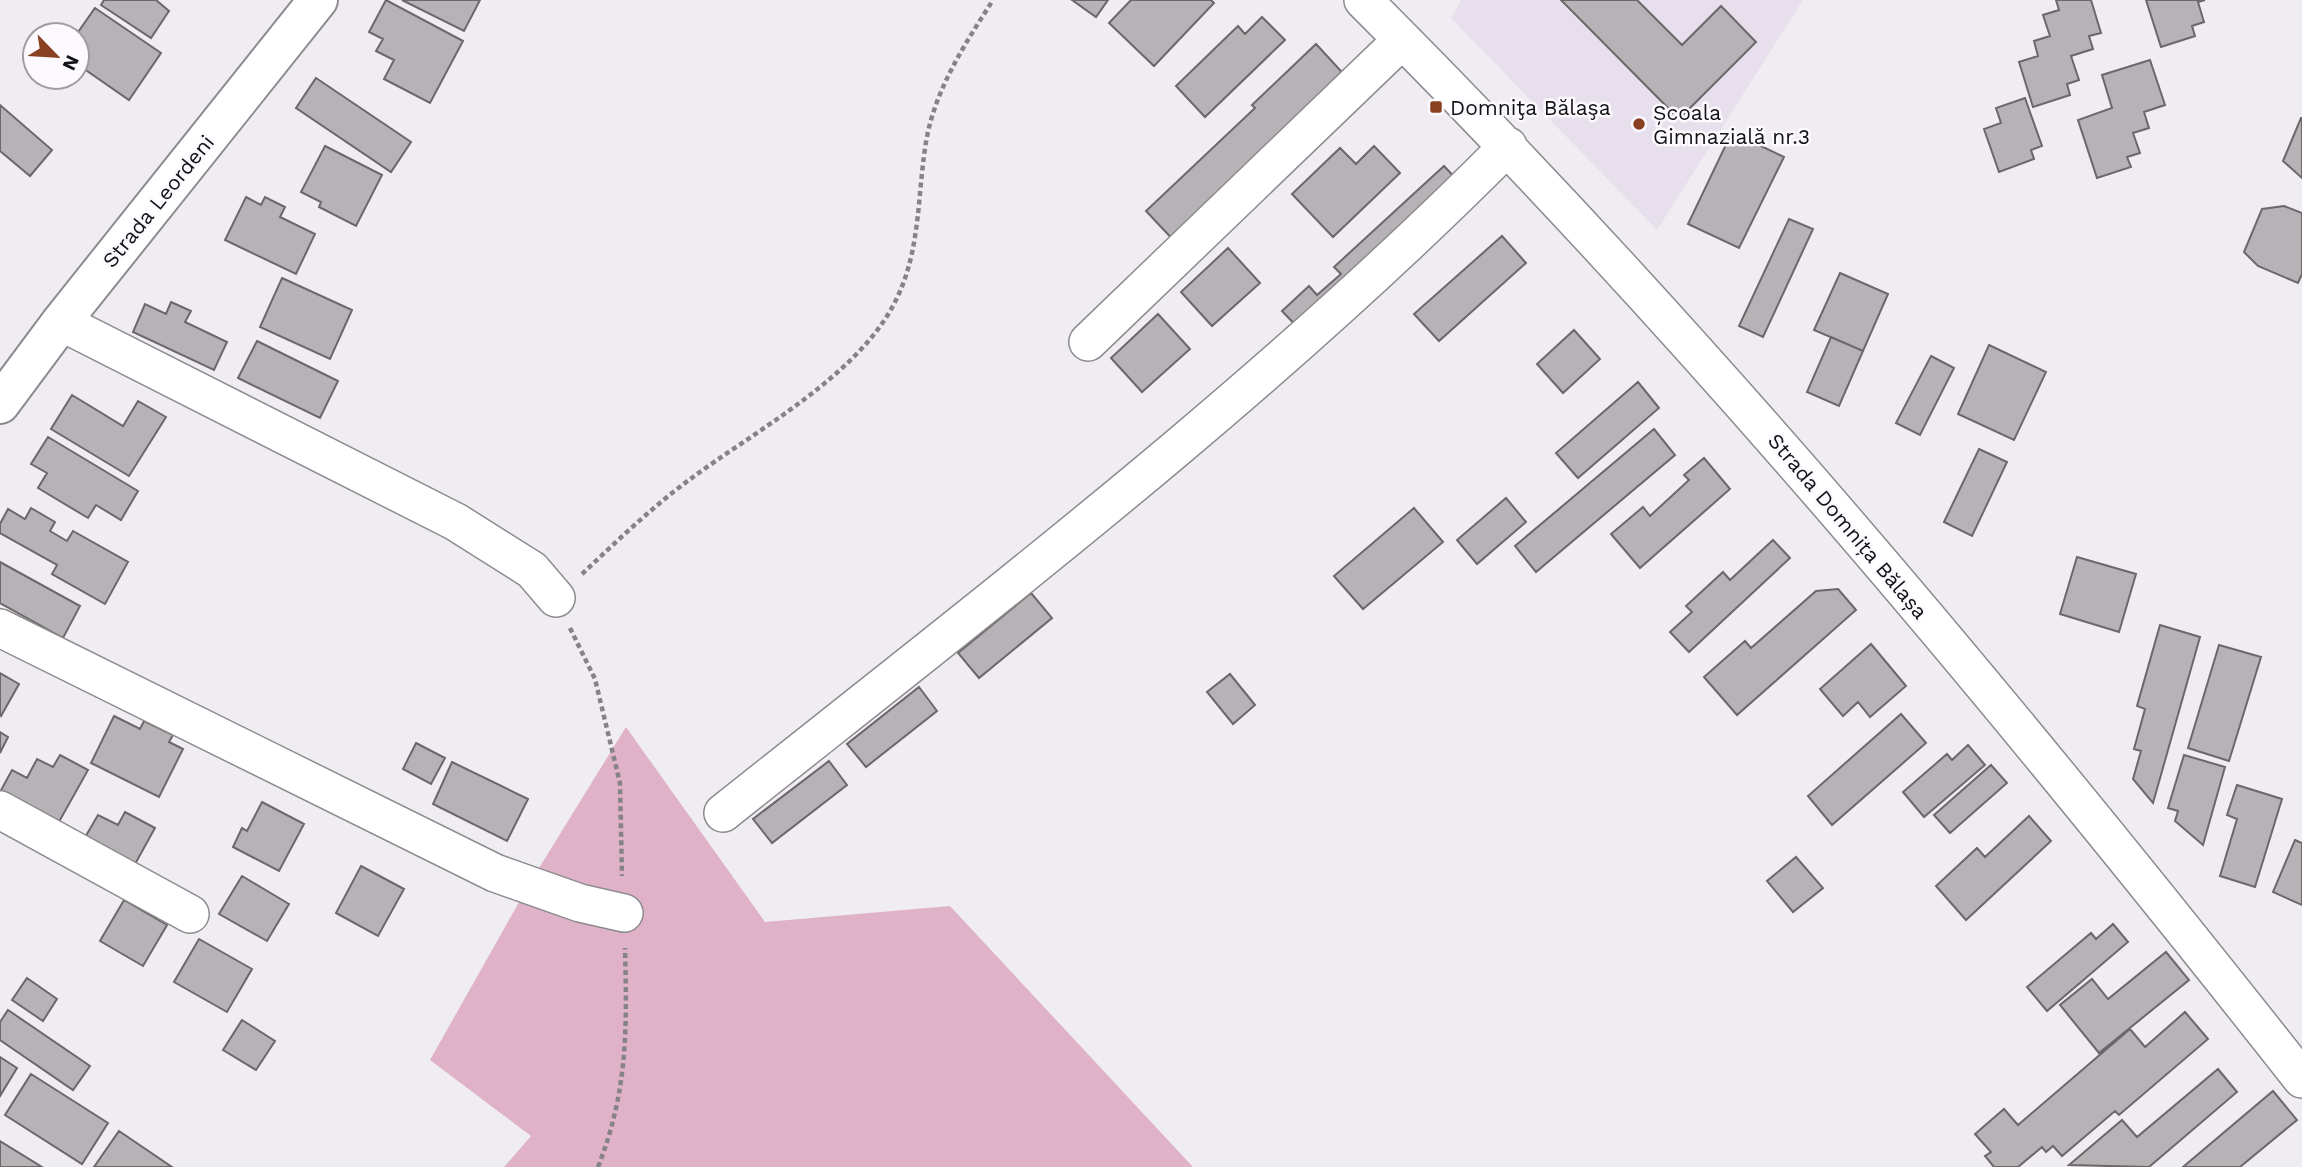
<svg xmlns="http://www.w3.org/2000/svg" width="2302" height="1167" font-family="'Work Sans',sans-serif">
<rect width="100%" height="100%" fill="#f0edf2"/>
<path fill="#e7e0ec" d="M 1461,0 L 1803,0 L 1657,230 L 1451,18 Z"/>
<path fill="#dfb2c8" d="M 626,727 L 765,922 L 950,906 L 1193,1167 L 504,1167 L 531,1136 L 430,1060 L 531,881 Z"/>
<path fill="#b6b2b5" stroke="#6b676a" stroke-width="2" d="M 104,0 L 156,0 L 169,11 L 151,38 L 101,5 Z
M 386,0 L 463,41 L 430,103 L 384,79 L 394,60 L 376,51 L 383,39 L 369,32 Z
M 402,0 L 480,0 L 464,31 Z
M 1072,0 L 1108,0 L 1096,17 Z
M 1131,0 L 1211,0 L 1214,3 L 1154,66 L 1109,23 Z
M 1561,0 L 1637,0 L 1682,45 L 1721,6 L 1756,42 L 1679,119 Z
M 2056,0 L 2091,0 L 2101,33 L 2089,36 L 2093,49 L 2071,56 L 2079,80 L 2067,84 L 2070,95 L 2033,107 L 2019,62 L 2038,56 L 2034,41 L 2050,36 L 2043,15 L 2059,10 Z
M 2146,0 L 2205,0 L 2198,2 L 2204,22 L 2192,26 L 2195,36 L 2161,47 Z
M 95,8 L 161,53 L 129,100 L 77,64 L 76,35 Z
M 1262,17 L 1285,40 L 1205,117 L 1176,86 L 1238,26 L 1245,34 Z
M 1316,44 L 1351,82 L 1178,245 L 1146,211 L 1255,108 L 1252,105 Z
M 2150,60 L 2165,105 L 2144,112 L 2149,128 L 2133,133 L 2140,153 L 2127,157 L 2131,167 L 2097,178 L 2078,120 L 2112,108 L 2102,75 Z
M 316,78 L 411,142 L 391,172 L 296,108 Z
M 2025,98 L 2042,146 L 2031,150 L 2034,159 L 1999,172 L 1984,129 L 2001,123 L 1996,108 Z
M 0,105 L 52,150 L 30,176 L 0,151 Z
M 2301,118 L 2302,118 L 2302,178 L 2283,161 Z
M 1732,132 L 1784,157 L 1739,248 L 1688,224 Z
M 325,146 L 382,175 L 356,226 L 319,207 L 321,202 L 301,192 Z
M 1374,146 L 1400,173 L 1333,237 L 1292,194 L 1340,148 L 1356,164 Z
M 1444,166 L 1461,184 L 1302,332 L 1282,311 L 1309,286 L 1317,295 L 1341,274 L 1334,267 Z
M 246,197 L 261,205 L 265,197 L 285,207 L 280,217 L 315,234 L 296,274 L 225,240 Z
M 2284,206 L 2302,213 L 2302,274 L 2298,283 L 2258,266 L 2244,252 L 2262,209 Z
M 1789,219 L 1813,229 L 1763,337 L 1739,326 Z
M 1502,236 L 1526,263 L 1439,341 L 1414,314 Z
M 1228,248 L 1260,283 L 1212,326 L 1181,292 Z
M 1840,273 L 1888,294 L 1863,351 L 1814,330 Z
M 282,278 L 352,310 L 330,359 L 260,327 Z
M 171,302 L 191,311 L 185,322 L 227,342 L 214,370 L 133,332 L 145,304 L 166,314 Z
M 1158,314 L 1190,349 L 1142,392 L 1111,358 Z
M 1574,330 L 1600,359 L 1563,393 L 1537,364 Z
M 1831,337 L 1863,351 L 1839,406 L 1807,392 Z
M 257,341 L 338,381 L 320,418 L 238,378 Z
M 1989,345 L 2046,372 L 2014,440 L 1958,414 Z
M 1931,356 L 1954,368 L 1920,435 L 1896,423 Z
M 1638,382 L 1659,408 L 1578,478 L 1556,453 Z
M 72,395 L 123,426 L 138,401 L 166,417 L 129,476 L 51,429 Z
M 1654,429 L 1675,455 L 1536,572 L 1515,546 Z
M 48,437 L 138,491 L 121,520 L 96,505 L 88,518 L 38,488 L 47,473 L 31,464 Z
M 1979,449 L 2007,462 L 1972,536 L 1944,522 Z
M 1704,458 L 1730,489 L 1640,568 L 1611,534 L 1643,507 L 1650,516 L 1689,480 L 1684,475 Z
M 1506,498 L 1526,522 L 1477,564 L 1457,540 Z
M 31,508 L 55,522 L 50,531 L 67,541 L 73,531 L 128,562 L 105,604 L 52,574 L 57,565 L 0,533 L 0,524 L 8,509 L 25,519 Z
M 1414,508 L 1443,542 L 1363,609 L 1334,576 Z
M 1773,540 L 1790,558 L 1689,652 L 1670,632 L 1692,612 L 1686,606 L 1723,572 L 1730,580 Z
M 2077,557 L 2136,574 L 2119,632 L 2060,614 Z
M 0,562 L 80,606 L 63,638 L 0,603 Z
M 1838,589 L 1856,610 L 1737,715 L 1704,677 L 1745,641 L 1751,648 L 1816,591 Z
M 1031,593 L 1052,618 L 979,678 L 958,653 Z
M 2160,625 L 2200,637 L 2153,803 L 2133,779 L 2141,751 L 2134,749 L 2145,709 L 2137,706 Z
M 1871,644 L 1906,686 L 1870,717 L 1858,702 L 1843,716 L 1820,689 Z
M 2219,645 L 2261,657 L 2229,761 L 2188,748 Z
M 0,673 L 19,684 L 1,716 L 0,715 Z
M 1230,674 L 1255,705 L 1233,724 L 1207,692 Z
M 919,687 L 937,711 L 866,767 L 847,744 Z
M 1901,714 L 1926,743 L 1832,825 L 1808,796 Z
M 114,716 L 140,729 L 144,721 L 173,735 L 169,742 L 183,749 L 159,797 L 91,763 Z
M 0,732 L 8,737 L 0,753 Z
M 416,743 L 445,758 L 431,784 L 403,769 Z
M 1968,745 L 1985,765 L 1924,817 L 1903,792 L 1947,754 L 1952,760 Z
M 60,755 L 88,770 L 55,829 L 0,798 L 0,792 L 12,770 L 27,778 L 37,759 L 53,767 Z
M 2184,755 L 2225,767 L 2203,845 L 2175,821 L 2178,811 L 2168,808 Z
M 829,761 L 847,785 L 772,843 L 753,819 Z
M 452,762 L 528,799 L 507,841 L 433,804 Z
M 1991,765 L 2007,783 L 1950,833 L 1934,815 Z
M 2237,785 L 2282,799 L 2255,887 L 2220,876 L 2237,819 L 2227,815 Z
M 262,802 L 304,824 L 279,871 L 233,847 L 242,828 L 247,831 Z
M 125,812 L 155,828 L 134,866 L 84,839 L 98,815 L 118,825 Z
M 2029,816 L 2051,841 L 1966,920 L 1936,886 L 1977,848 L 1985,857 Z
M 2295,840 L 2302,843 L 2302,905 L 2273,892 Z
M 1796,857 L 1823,888 L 1793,912 L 1767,881 Z
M 361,866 L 404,889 L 378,936 L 336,913 Z
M 242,876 L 289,904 L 267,941 L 219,914 Z
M 124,900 L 167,925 L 143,966 L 100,941 Z
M 2113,924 L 2128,942 L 2047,1011 L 2027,987 L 2091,933 L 2096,939 Z
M 199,939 L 252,969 L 227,1012 L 174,982 Z
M 2166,952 L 2189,980 L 2099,1053 L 2060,1005 L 2092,979 L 2108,999 Z
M 27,978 L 57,999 L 43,1021 L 12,1000 Z
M 8,1010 L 90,1066 L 73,1090 L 0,1040 L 0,1022 Z
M 2185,1012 L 2208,1039 L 2119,1115 L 2115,1111 L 2062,1156 L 2053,1146 L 2046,1152 L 2042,1147 L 2018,1167 L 1994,1167 L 1985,1156 L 1991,1152 L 1975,1134 L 2004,1109 L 2018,1125 L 2130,1029 L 2145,1047 Z
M 242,1020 L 275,1041 L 256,1070 L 223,1050 Z
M 0,1057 L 17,1068 L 0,1096 Z
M 2218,1069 L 2237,1092 L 2149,1167 L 2069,1165 L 2122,1120 L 2137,1137 Z
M 31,1074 L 108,1123 L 82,1164 L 5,1115 Z
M 2273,1091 L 2297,1120 L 2240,1167 L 2183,1167 Z
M 119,1131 L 172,1167 L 94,1167 Z
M 0,1141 L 42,1167 L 0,1167 Z"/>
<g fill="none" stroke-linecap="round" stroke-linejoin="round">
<defs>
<path id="street" d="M 1363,0 C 1701,337 2006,704 2302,1079
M 61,322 L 456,522 L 532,570 L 556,598
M 1088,342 L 1402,40
M 0,628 L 495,873 L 580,903 L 624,913
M 0,810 L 190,914
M 723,813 C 992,599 1266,390 1508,146"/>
<path id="secondary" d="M 0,404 L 61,322 L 318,0"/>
</defs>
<use href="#street" stroke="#8d8b8f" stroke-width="40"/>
<use href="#secondary" stroke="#8d8b8f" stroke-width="42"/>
<path stroke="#858387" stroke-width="4.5" stroke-dasharray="5 3.5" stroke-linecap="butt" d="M 582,574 C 616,542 651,508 689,480 C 756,430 857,377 895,302 C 921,251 917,197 926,142 C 935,89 965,44 993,0
M 570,628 L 595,679 L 620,783 L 622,876
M 598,1167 C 628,1091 627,1028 625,948"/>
<use href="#street" stroke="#fff" stroke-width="37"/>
<use href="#secondary" stroke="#fff" stroke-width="38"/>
</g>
<g fill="#884021" stroke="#fdfaff" stroke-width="2.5">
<rect x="1429" y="100" width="14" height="14" rx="3.5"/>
<circle cx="1639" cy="124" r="7"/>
</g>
<g text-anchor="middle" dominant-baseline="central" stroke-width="5" stroke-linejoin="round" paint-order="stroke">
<g font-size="21" fill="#131214" stroke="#fdfaff" text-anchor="start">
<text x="1450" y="107">Domniţa Bălaşa</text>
<text x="1653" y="112">Școala<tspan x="1653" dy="24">Gimnazială nr.3</tspan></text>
</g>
<g font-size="21" fill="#131214" stroke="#fdfaff">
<text transform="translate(158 201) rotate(-51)">Strada Leordeni</text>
<text transform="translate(1848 526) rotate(50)">Strada Domnița Bălașa</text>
</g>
</g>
<g transform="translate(56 56) rotate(115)"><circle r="33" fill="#fdfaff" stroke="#9f9da1" stroke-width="2"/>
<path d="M0-5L12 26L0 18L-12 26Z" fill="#884021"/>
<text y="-10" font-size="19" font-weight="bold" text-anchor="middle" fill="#131214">N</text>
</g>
</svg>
